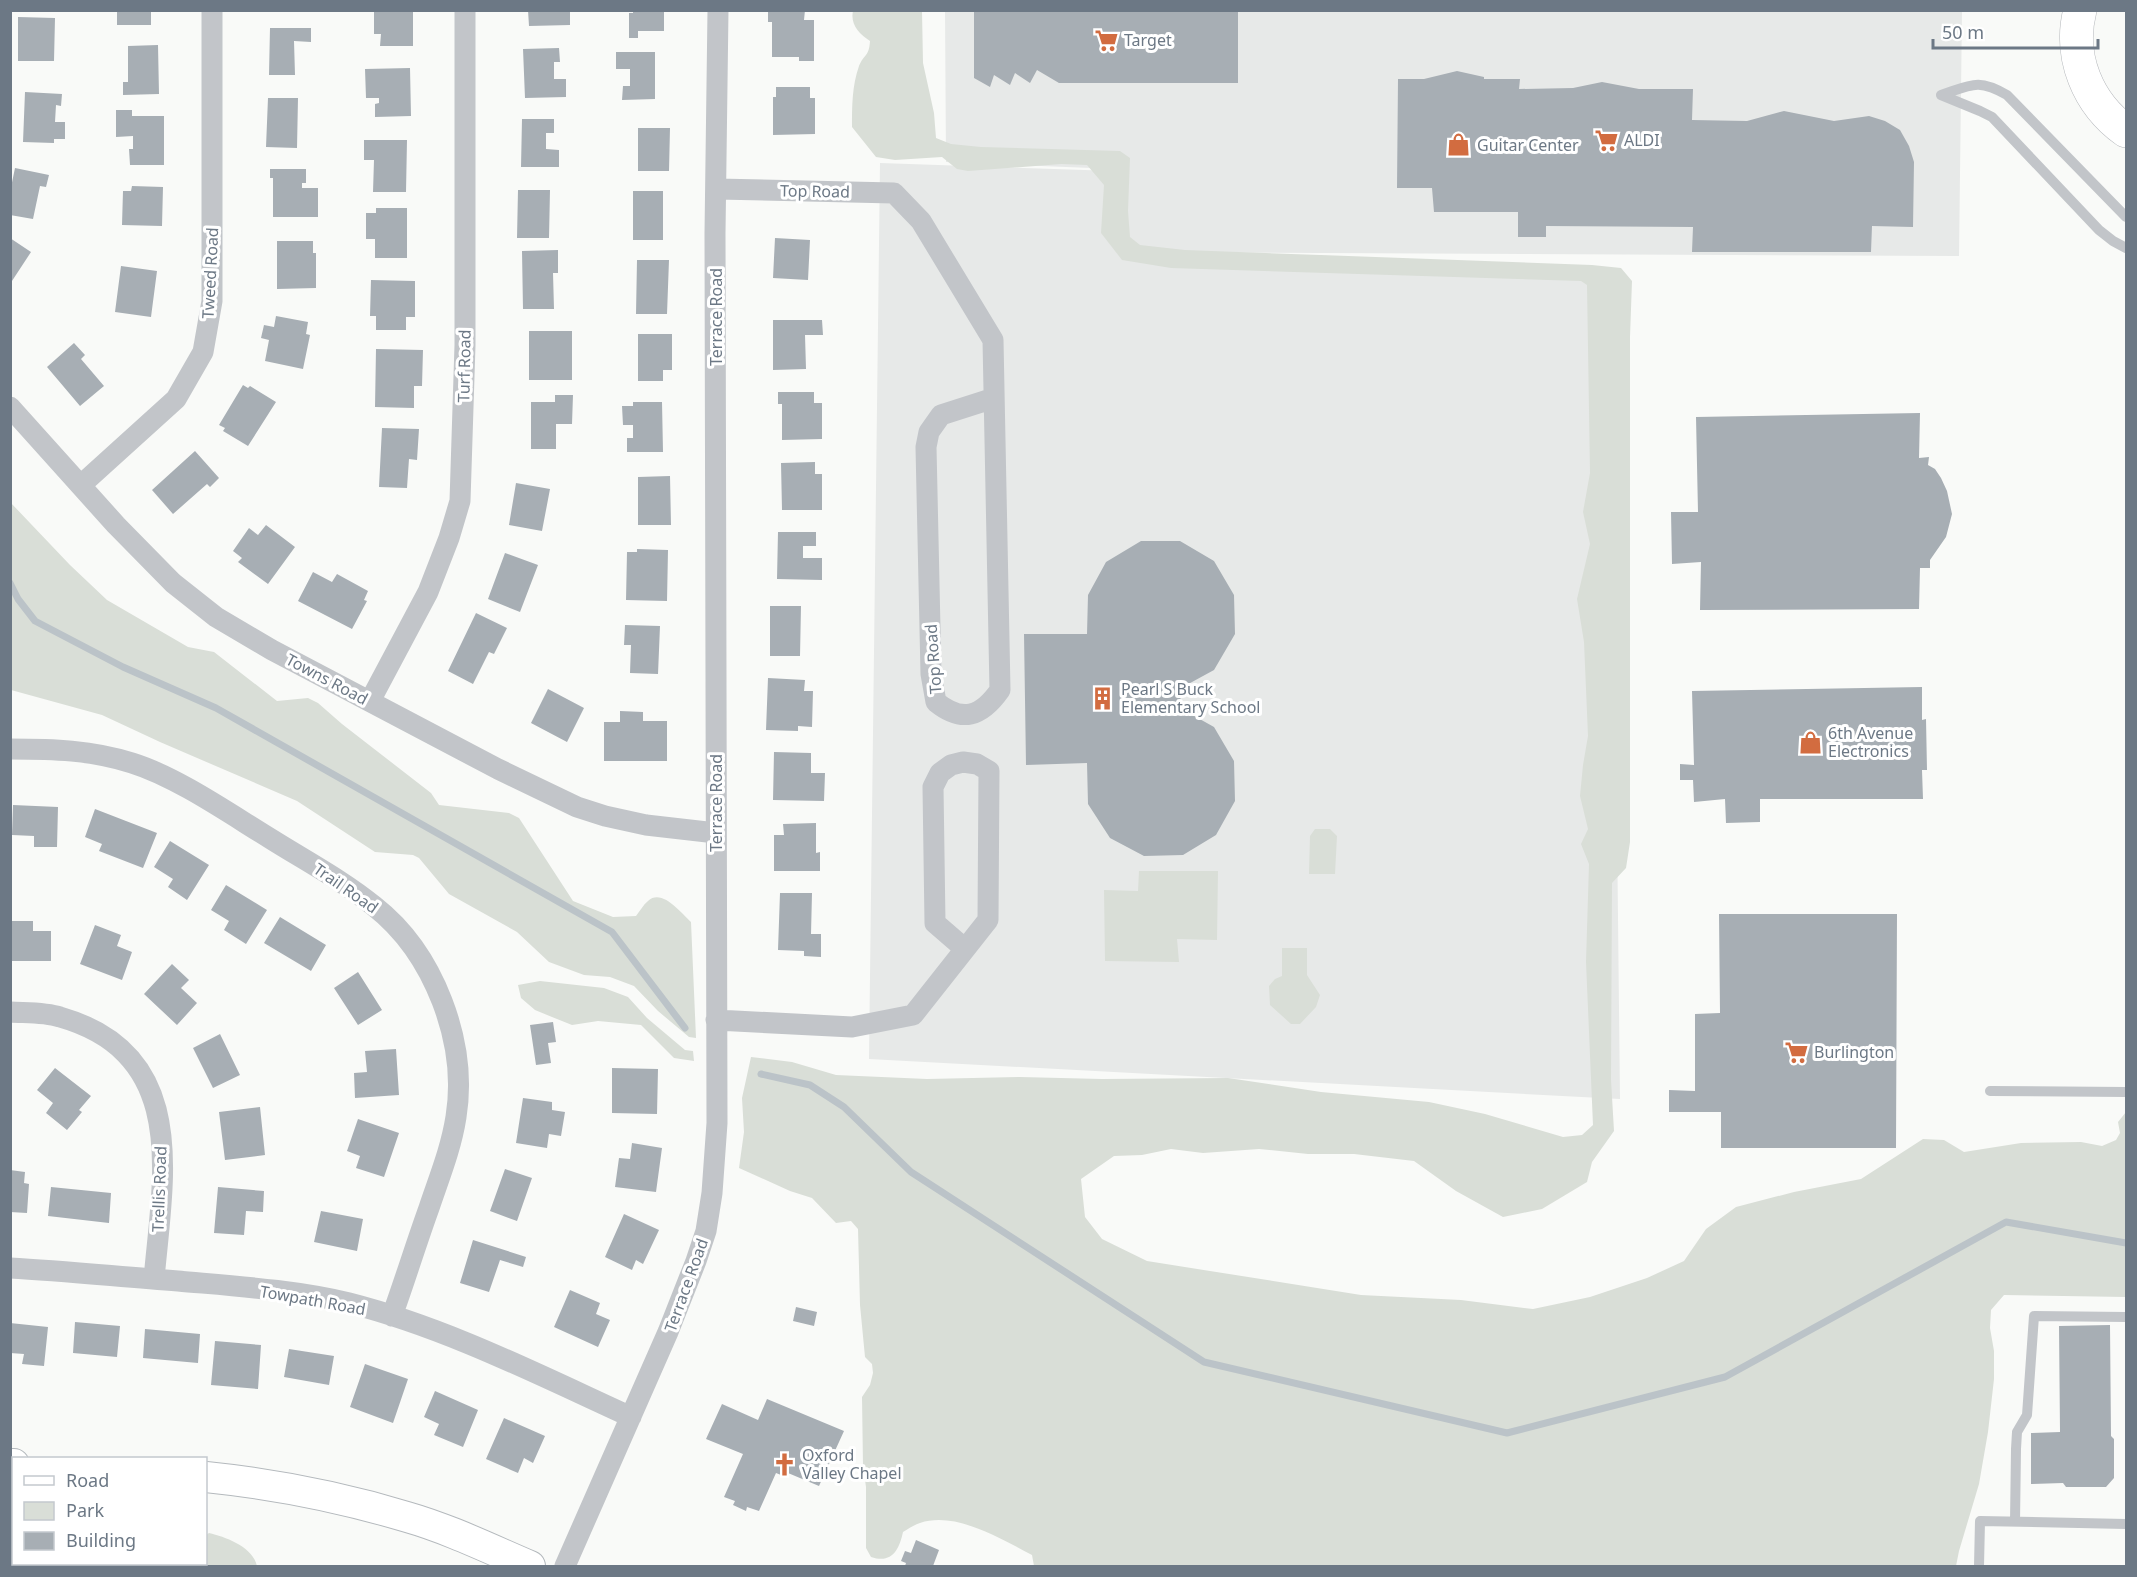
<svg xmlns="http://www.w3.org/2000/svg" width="2137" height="1577" font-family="'Noto Sans',sans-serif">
<rect width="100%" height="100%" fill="#f9faf8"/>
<path fill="#e7e9e8" d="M 945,11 L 1962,11 L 1959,256 L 1118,252 L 1116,169 L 946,162 Z
M 880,163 L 1115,171 L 1117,254 L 1611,278 L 1620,1099 L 869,1059 Z"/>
<path fill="#d9ded7" d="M 853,11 L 922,11 L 923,63 L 934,113 L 936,138 L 951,144 L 981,147 L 1120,151 L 1130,158 L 1128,211 L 1130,237 L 1140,245 L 1185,250 L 1592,265 L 1621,268 L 1632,281 L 1630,337 L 1630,842 L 1626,868 L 1612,883 L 1611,1080 L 1614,1131 L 1592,1162 L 1587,1182 L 1542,1209 L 1503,1217 L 1456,1191 L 1414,1161 L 1354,1154 L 1308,1154 L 1259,1149 L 1203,1153 L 1171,1149 L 1142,1155 L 1114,1156 L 1081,1179 L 1085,1217 L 1102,1239 L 1147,1261 L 1361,1295 L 1461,1300 L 1533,1309 L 1590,1297 L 1647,1278 L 1684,1261 L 1706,1229 L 1736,1207 L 1794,1192 L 1861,1179 L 1923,1139 L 1944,1140 L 1964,1152 L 2021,1143 L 2081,1142 L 2102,1146 L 2116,1140 L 2120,1133 L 2118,1122 L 2126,1112 L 2126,1297 L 2004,1295 L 1991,1310 L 1990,1328 L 1994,1351 L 1994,1379 L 1988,1432 L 1979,1484 L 1959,1551 L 1956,1566 L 1034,1566 L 1032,1555 C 1001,1539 956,1511 920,1523 C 914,1525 908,1529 903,1532 C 899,1550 892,1564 871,1557 L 866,1548 L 866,1487 L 863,1466 L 862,1397 L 870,1385 L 873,1373 L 872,1364 L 865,1357 L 860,1305 L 858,1229 L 851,1221 L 836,1223 L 812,1198 L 790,1191 L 739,1168 L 744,1132 L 742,1098 L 751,1057 L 792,1062 L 836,1075 L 927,1079 L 1020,1077 L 1102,1079 L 1228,1078 L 1321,1092 L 1429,1102 L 1485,1114 L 1563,1137 L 1582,1135 L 1593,1125 L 1586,962 L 1589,864 L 1581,844 L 1588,829 L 1580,796 L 1583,765 L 1588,736 L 1584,642 L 1577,599 L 1590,544 L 1583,512 L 1590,473 L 1587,285 L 1581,281 L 1171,268 L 1122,260 L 1101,233 L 1104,185 L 1087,165 L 1061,164 L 968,171 L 957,169 L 942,157 L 895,160 L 876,157 L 852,127 C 852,106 852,86 859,66 C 864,54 869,57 870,41 C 859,34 850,24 853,11 Z
M 11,503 L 70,565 L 107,600 L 188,647 L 214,652 L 277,701 L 308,698 L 318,703 L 342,724 L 431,793 L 439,805 L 509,813 L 519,818 L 573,901 L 613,917 L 636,916 C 640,911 643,905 648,901 C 662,888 681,913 691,922 L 696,1038 L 689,1037 L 658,1011 L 634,986 L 610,977 L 584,975 L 549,962 L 517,932 L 449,894 L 419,858 L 413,855 L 375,852 L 297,801 L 160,742 L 102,715 L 11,690 Z
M 1315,829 L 1330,829 L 1337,836 L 1335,874 L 1309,874 L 1310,836 Z
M 1139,871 L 1218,871 L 1217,940 L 1177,939 L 1179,962 L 1105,961 L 1104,890 L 1138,891 Z
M 1282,948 L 1307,948 L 1307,975 L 1320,995 L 1316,1007 L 1300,1024 L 1291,1024 L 1270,1005 L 1269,986 L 1275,979 L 1282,976 Z
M 540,981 L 604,988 L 628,997 L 647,1018 L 685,1050 L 693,1051 L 694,1061 L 674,1058 L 641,1025 L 598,1021 L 572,1025 L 552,1017 L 535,1010 L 521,998 L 518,985 Z
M 209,1533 C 226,1537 253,1547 257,1566 L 193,1566 L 193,1564 L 206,1564 L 206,1535 Z"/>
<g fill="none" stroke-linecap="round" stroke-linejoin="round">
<path stroke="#bbc3c8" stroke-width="7" d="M 10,583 L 18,599 L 35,621 L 123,667 L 216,708 L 612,932 L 685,1028
M 761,1074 L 810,1085 L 844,1107 L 911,1172 L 1204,1362 L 1507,1433 L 1725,1377 L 2006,1222 L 2126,1243"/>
</g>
<path fill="#a7aeb4" d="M 117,10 L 151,10 L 151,25 L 117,25 Z
M 374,10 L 413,10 L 413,46 L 380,46 L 381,34 L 374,34 Z
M 528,10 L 570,10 L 570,25 L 529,26 Z
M 633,10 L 664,10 L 664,31 L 638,31 L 638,38 L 629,38 L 629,13 L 633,13 Z
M 768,10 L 805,10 L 804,20 L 814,20 L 814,61 L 799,61 L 799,57 L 772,57 L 772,22 L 768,22 Z
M 974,10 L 1238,10 L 1238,83 L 1059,83 L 1037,70 L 1030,83 L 1015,73 L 1010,85 L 994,75 L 990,87 L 974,78 Z
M 18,17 L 55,18 L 54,61 L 18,61 Z
M 270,28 L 311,28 L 311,42 L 294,41 L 295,75 L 269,75 Z
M 158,45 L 159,94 L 123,95 L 123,82 L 128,82 L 128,46 Z
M 559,48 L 560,62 L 554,62 L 554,79 L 566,79 L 566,97 L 525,98 L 523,49 Z
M 616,52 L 655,52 L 655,99 L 622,100 L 623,86 L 630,86 L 630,69 L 616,69 Z
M 410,68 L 411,116 L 375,117 L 375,104 L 379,103 L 379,98 L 366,98 L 365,69 Z
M 1457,71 L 1484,77 L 1484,79 L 1520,79 L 1519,89 L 1573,88 L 1602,82 L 1639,89 L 1693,89 L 1692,120 L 1747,121 L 1784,111 L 1834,121 L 1869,116 L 1885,121 L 1900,130 L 1909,146 L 1914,162 L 1913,227 L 1872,226 L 1871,252 L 1692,252 L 1693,227 L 1546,226 L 1546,237 L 1518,237 L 1518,212 L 1434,212 L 1432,188 L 1397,188 L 1398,79 L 1424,79 Z
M 776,87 L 810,87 L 810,98 L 815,98 L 815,134 L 773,135 L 773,97 L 776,97 Z
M 25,92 L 62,94 L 61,106 L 56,105 L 55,122 L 65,122 L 65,139 L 54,139 L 54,143 L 23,142 Z
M 268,98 L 298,98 L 297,148 L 266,147 Z
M 116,110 L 132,110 L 132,116 L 164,116 L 164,165 L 130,165 L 129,149 L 133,149 L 133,136 L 116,137 Z
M 522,119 L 554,119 L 554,133 L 546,133 L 546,149 L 559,150 L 559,167 L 521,167 Z
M 638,128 L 670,128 L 669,171 L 638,171 Z
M 364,140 L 407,140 L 406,192 L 373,192 L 374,160 L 364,160 Z
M 15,168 L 49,175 L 46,187 L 40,186 L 33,219 L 10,215 L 10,192 Z
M 270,169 L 306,169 L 306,183 L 302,183 L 302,188 L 318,188 L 318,217 L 273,217 L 273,178 L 270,178 Z
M 132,186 L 163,187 L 162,226 L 122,225 L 123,191 L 131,191 Z
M 518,190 L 550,190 L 549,238 L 517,238 Z
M 633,191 L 663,191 L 663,240 L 633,240 Z
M 376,208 L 407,208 L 407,258 L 375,258 L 375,239 L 366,239 L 366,213 L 376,213 Z
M 10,238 L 31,252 L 10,284 Z
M 775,238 L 810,240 L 808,280 L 773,278 Z
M 277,241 L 313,241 L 313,253 L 316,253 L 316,288 L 277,289 Z
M 558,250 L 558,273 L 553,273 L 554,309 L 523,309 L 522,251 Z
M 637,260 L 669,260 L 667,314 L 636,314 Z
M 121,266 L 157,271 L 151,317 L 115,312 Z
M 371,280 L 415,281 L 415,317 L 406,317 L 406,330 L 376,330 L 376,316 L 370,316 Z
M 276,316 L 308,322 L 306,334 L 310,335 L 303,369 L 265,361 L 269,340 L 261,338 L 264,325 L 274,327 Z
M 773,320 L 822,320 L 823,335 L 805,335 L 806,369 L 773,370 Z
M 529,331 L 572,331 L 572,380 L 529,380 Z
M 638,334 L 672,334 L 672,370 L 663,370 L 663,381 L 638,381 Z
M 74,343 L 85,355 L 81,359 L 104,386 L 80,406 L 47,367 Z
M 376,349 L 423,350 L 422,386 L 414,386 L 414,408 L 375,407 Z
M 243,385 L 248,388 L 250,386 L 276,402 L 248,446 L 223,431 L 225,428 L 219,425 Z
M 778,392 L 814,392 L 814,403 L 822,403 L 822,439 L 782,440 L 782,404 L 778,404 Z
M 555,395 L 573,395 L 572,424 L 556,424 L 556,449 L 531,449 L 531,402 L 555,402 Z
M 633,402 L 662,402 L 663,452 L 627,452 L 627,438 L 633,438 L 633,425 L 623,425 L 622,406 L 633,406 Z
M 1920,413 L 1919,458 L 1929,457 L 1928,465 L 1935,469 L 1941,478 L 1947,491 L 1952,514 L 1946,537 L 1930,560 L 1930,568 L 1920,568 L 1919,609 L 1700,610 L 1701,562 L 1672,564 L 1671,512 L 1698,512 L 1696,417 Z
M 382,428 L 419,429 L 417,460 L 409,459 L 407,488 L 379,487 Z
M 195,451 L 219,478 L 210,487 L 207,484 L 173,514 L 152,490 Z
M 815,462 L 815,474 L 822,474 L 822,510 L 782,510 L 781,463 Z
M 670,476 L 671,525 L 638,525 L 638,477 Z
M 516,483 L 550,489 L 542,531 L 509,525 Z
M 266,525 L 295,547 L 268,584 L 238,562 L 242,558 L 233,551 L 249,528 L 258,535 Z
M 778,532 L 816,532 L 816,546 L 803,546 L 803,558 L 822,558 L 822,580 L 777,579 Z
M 1141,541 L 1180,541 L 1214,561 L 1234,595 L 1235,634 L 1214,670 L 1181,688 L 1180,708 L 1214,727 L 1234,761 L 1235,801 L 1216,835 L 1183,855 L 1144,856 L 1110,838 L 1088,804 L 1087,763 L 1026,765 L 1024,634 L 1087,634 L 1088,595 L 1106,562 Z
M 637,549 L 668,550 L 667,601 L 626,600 L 627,552 L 637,552 Z
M 505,553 L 538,565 L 520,612 L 488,599 Z
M 313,572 L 332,582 L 337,574 L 368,591 L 364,600 L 367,601 L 352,629 L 298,601 Z
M 770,606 L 801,606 L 800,656 L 770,656 Z
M 476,613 L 507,628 L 494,654 L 489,652 L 473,684 L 448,671 Z
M 625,625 L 660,626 L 658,674 L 630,673 L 631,645 L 624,645 Z
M 768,678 L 805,680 L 804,691 L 813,691 L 812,727 L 798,726 L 798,731 L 766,730 Z
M 1922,687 L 1922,720 L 1926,719 L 1927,770 L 1922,770 L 1923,799 L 1760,799 L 1760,822 L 1726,823 L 1725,799 L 1694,802 L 1693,780 L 1680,780 L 1680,764 L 1694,765 L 1692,691 Z
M 548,689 L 584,708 L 567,742 L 531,723 Z
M 620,711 L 643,712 L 643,721 L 667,721 L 667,761 L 604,761 L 604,722 L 620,722 Z
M 774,752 L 811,753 L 811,773 L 825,773 L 824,801 L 773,800 Z
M 13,805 L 58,807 L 57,847 L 34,847 L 34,836 L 12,835 Z
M 95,809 L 157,833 L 143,868 L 99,851 L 102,844 L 85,837 Z
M 816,823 L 816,853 L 820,852 L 820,871 L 774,871 L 774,835 L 784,835 L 783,824 Z
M 170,841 L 209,865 L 187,900 L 168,887 L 173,879 L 154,867 Z
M 226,885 L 267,910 L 246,944 L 224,930 L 229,921 L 211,910 Z
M 780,893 L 812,893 L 811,934 L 821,934 L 821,957 L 804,956 L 804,951 L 778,950 Z
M 1719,914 L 1897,914 L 1896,1148 L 1721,1148 L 1721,1112 L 1669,1112 L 1669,1090 L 1695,1091 L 1695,1014 L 1720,1013 Z
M 280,917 L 326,945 L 311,971 L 264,943 Z
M 10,921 L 33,921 L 33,931 L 51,931 L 51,961 L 10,961 Z
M 95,925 L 121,935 L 117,946 L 132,952 L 122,980 L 80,964 Z
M 172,964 L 189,980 L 181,988 L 197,1003 L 177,1025 L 144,994 Z
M 358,972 L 382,1010 L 358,1025 L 334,988 Z
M 553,1022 L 556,1042 L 548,1043 L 551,1063 L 536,1065 L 530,1025 Z
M 220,1034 L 240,1075 L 213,1088 L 193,1048 Z
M 396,1049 L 399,1095 L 355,1098 L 354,1073 L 367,1072 L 365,1051 Z
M 55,1068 L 91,1096 L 79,1110 L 82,1112 L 67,1130 L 46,1113 L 53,1103 L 37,1090 Z
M 612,1068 L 658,1069 L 657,1114 L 612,1113 Z
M 523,1098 L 552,1102 L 552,1110 L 565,1112 L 561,1136 L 549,1134 L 547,1148 L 516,1143 Z
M 260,1107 L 265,1155 L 225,1160 L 219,1112 Z
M 358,1119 L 399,1133 L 384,1177 L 356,1168 L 360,1156 L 347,1151 Z
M 632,1143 L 662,1148 L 656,1192 L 615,1187 L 619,1158 L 630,1159 Z
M 505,1169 L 532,1178 L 517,1221 L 490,1211 Z
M 10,1170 L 25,1172 L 24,1183 L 29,1184 L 27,1213 L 10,1212 Z
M 51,1187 L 111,1193 L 109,1223 L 48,1216 Z
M 218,1187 L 264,1191 L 263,1212 L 246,1211 L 244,1235 L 214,1233 Z
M 321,1211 L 363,1219 L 357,1251 L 314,1242 Z
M 624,1214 L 659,1230 L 643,1264 L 636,1260 L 632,1270 L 605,1257 Z
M 473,1240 L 526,1257 L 523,1267 L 500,1260 L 489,1292 L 460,1283 Z
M 570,1290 L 600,1303 L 596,1314 L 610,1320 L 598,1347 L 554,1327 Z
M 796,1307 L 817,1312 L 814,1326 L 793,1321 Z
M 75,1322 L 120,1326 L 117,1357 L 73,1353 Z
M 10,1323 L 48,1327 L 44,1366 L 22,1364 L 24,1354 L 10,1353 Z
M 2110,1325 L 2111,1436 L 2114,1439 L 2114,1478 L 2106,1487 L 2066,1487 L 2063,1483 L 2031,1484 L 2031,1433 L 2060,1432 L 2059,1326 Z
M 145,1329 L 200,1334 L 198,1363 L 143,1358 Z
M 215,1341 L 261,1345 L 258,1389 L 211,1385 Z
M 289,1349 L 334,1356 L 329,1385 L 284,1377 Z
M 365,1364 L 408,1379 L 393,1423 L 350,1407 Z
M 435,1391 L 478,1410 L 463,1447 L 434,1435 L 439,1424 L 424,1417 Z
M 767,1399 L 844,1431 L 819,1486 L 788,1473 L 786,1477 L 776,1473 L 759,1511 L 747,1507 L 746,1511 L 733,1505 L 735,1501 L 724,1497 L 743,1454 L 706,1439 L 722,1404 L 758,1420 Z
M 504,1418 L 545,1436 L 533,1463 L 524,1458 L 518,1473 L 486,1459 Z
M 916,1540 L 939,1550 L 933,1566 L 905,1566 L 906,1563 L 901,1561 L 905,1551 L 911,1553 Z"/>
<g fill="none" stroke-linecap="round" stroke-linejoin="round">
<defs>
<path id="secondary" d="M 10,1464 L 14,1464
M 206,1477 C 274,1484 341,1497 407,1517 C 449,1529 490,1549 530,1566"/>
<path id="primary" d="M 2080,10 C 2068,57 2088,104 2126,131"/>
</defs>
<use href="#secondary" stroke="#b4b9bd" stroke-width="32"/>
<use href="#primary" stroke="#b6b9bd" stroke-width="34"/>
<path stroke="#c2c5c9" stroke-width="10" d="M 1941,95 L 1980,111 L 1992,117 L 2099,230 L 2113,241 L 2126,248
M 1941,95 C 1971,85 1978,78 2007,95 L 2126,217
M 1990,1091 L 2126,1092
M 2015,1522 L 2016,1449 L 2017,1432 L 2027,1415 L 2034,1316 L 2126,1317
M 175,1566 L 176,1564
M 1979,1566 L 1980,1521 L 2126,1524"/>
<path stroke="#c2c5c9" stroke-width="21" d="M 717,189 L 894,193 L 921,221 L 993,340 L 1000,690 C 981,717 962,723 936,702 L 931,674 L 926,447 L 929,432 L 941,415 L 994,398
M 10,407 L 116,525 L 173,583 L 216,617 L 272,650 L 498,769 L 577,807 L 605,816 L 646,825 L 716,833
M 81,485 L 176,399 L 203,352 L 212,301 L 212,10
M 370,701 L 428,592 L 449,538 L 460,501 L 465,345 L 465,10
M 10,749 C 52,749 92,750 132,763 C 177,777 230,814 271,839 C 306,861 342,880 374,906 C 434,953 468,1042 456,1117 C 451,1149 439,1178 429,1208 C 416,1244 405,1280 392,1316
M 10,1012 C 27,1013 45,1012 60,1017 C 190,1054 163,1176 154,1279
M 716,1020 L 852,1027 L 913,1015 L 988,920 L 989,771 L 977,764 L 963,762 L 951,765 L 940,773 L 933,787 L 935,923 L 965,949
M 10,1268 C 66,1271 122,1277 178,1281 C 233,1286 296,1290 349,1303 C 447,1328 539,1375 631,1417
M 565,1566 L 668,1332 L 696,1261 L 706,1231 L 712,1193 L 717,1123 L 715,233 L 718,10"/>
<use href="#secondary" stroke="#fff" stroke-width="30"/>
<use href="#primary" stroke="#fff" stroke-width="33"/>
</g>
<defs>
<symbol id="supermarket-bare" viewBox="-9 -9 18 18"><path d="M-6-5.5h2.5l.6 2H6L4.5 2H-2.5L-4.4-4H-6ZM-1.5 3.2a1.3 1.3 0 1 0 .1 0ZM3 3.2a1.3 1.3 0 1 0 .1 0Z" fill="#d26c40" stroke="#fff" stroke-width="2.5" paint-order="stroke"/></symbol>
<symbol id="shop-bare" viewBox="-9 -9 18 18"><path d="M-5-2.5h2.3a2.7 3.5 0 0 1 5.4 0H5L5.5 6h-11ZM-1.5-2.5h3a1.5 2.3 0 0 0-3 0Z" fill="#d26c40" stroke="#fff" stroke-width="2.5" paint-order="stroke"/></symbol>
<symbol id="building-bare" viewBox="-9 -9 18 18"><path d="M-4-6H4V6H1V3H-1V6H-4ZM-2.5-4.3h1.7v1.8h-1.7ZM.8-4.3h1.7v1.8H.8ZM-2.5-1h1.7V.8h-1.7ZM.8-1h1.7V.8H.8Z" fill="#d26c40" stroke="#fff" stroke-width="2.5" paint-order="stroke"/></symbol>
<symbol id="church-bare" viewBox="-9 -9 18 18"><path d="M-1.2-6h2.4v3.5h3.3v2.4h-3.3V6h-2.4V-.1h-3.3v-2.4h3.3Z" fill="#d26c40" stroke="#fff" stroke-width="2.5" paint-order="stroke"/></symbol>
</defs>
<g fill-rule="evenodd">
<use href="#supermarket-bare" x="1090" y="24" width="33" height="33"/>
<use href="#supermarket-bare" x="1590" y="124" width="33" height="33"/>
<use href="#shop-bare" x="1442" y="128" width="33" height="33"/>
<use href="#building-bare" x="1086" y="682" width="33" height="33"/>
<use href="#shop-bare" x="1794" y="726" width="33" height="33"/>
<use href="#supermarket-bare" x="1780" y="1036" width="33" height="33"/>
<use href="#church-bare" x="768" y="1448" width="33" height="33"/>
</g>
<g text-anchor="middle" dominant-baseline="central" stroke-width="6" stroke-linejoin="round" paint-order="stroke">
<g font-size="16" fill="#6c7885" stroke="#fff" text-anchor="start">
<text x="1124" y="40">Target</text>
<text x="1624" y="140">ALDI</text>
<text x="1477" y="145">Guitar Center</text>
<text x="1121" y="689">Pearl S Buck<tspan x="1121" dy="18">Elementary School</tspan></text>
<text x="1828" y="733">6th Avenue<tspan x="1828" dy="18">Electronics</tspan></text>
<text x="1814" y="1052">Burlington</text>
<text x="802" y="1455">Oxford<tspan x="802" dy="18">Valley Chapel</tspan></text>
</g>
<g font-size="16" fill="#6c7885" stroke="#fff">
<text transform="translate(815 191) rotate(1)">Top Road</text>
<text transform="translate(210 273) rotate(-87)">Tweed Road</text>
<text transform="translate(716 317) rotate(-90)">Terrace Road</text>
<text transform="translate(464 366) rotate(-89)">Turf Road</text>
<text transform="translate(933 659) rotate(-94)">Top Road</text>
<text transform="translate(327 679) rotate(28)">Towns Road</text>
<text transform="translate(716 803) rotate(-90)">Terrace Road</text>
<text transform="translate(346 888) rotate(35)">Trail Road</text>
<text transform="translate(159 1189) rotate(-88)">Trellis Road</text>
<text transform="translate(686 1285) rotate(-70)">Terrace Road</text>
<text transform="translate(313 1300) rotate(10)">Towpath Road</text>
</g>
</g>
<rect width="2137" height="1577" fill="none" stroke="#6c7885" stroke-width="24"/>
<rect x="12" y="1457" width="195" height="108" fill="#ffffff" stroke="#c4c9ce" stroke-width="1.5"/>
<rect x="24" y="1476" width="30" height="9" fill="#ffffff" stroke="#c4c9ce" stroke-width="1.5"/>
<text x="66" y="1487" font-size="18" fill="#6c7885">Road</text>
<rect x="24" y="1502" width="30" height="18" fill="#d9ded7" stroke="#c4c9ce" stroke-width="1.5"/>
<text x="66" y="1517" font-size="18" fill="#6c7885">Park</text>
<rect x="24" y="1532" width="30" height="18" fill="#a7aeb4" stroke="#c4c9ce" stroke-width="1.5"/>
<text x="66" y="1547" font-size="18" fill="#6c7885">Building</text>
<path d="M1933 39v9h165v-9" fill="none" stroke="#6c7885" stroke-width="3"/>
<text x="1942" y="39" font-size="18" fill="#6c7885" stroke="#ffffff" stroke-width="4.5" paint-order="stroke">50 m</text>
</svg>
